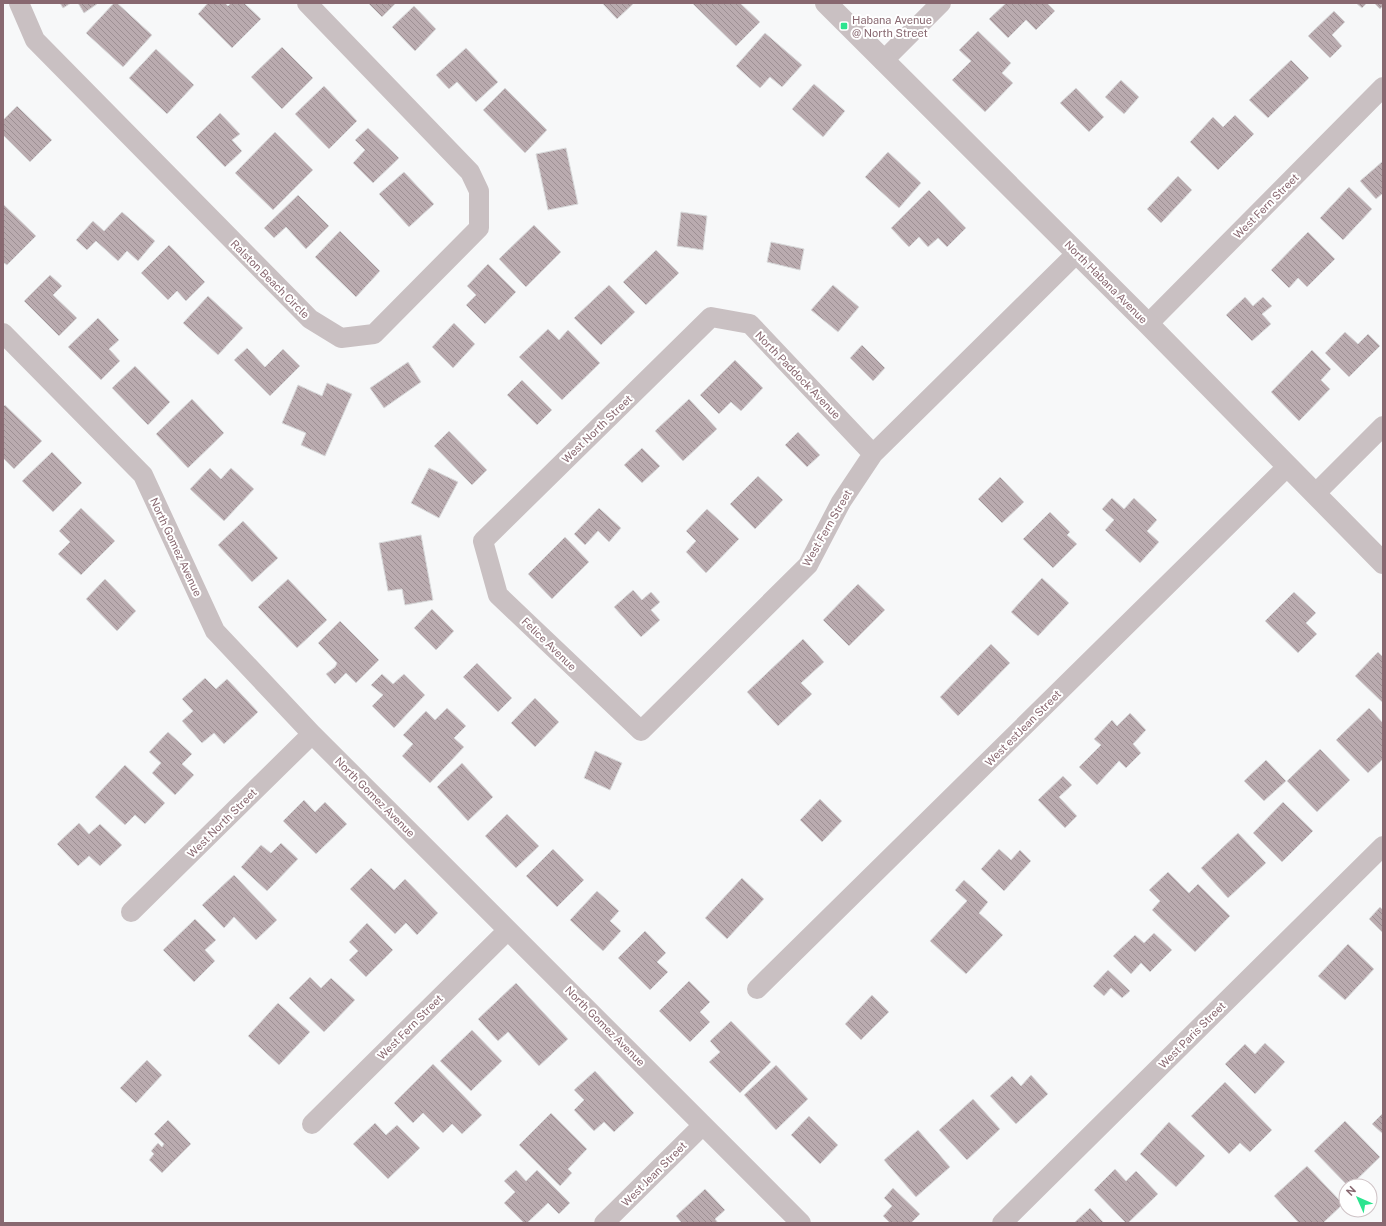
<svg xmlns="http://www.w3.org/2000/svg" width="1386" height="1226" font-family="'Public Sans',sans-serif">
<defs>
<pattern id="building-back-hatch" width="6" height="6" patternUnits="userSpaceOnUse"><rect width="6" height="6" fill="#baabaf"/><path d="M-1 5l2 2M0 0l6 6M5-1l2 2" fill="none" stroke="#9d8f93"/></pattern>
</defs>
<rect width="100%" height="100%" fill="#f7f8f9"/>
<path fill="url(#building-back-hatch)" stroke="#d9dadb" d="M 60,3 L 71,3 L 63,8 Z
M 78,3 L 96,3 L 97,4 L 84,13 Z
M 114,3 L 117,3 L 152,35 L 123,67 L 86,33 Z
M 208,3 L 225,3 L 228,6 L 231,3 L 244,3 L 261,19 L 232,48 L 198,14 Z
M 368,3 L 396,3 L 382,17 Z
M 602,3 L 634,3 L 617,19 Z
M 692,3 L 740,3 L 760,22 L 736,46 Z
M 1006,3 L 1047,3 L 1055,11 L 1036,30 L 1026,20 L 1008,38 L 989,19 Z
M 1356,3 L 1367,3 L 1362,8 Z
M 1374,3 L 1383,3 L 1383,6 L 1380,9 Z
M 414,6 L 436,29 L 415,51 L 392,27 Z
M 1334,11 L 1345,22 L 1332,35 L 1342,46 L 1330,58 L 1308,36 Z
M 978,31 L 1011,63 L 1002,73 L 1013,83 L 985,112 L 952,80 L 971,61 L 959,50 Z
M 765,33 L 802,65 L 782,87 L 770,77 L 760,88 L 736,66 Z
M 282,47 L 313,78 L 282,109 L 251,77 Z
M 466,48 L 498,82 L 476,102 L 457,82 L 449,89 L 436,75 Z
M 156,49 L 194,85 L 167,114 L 129,78 Z
M 1291,60 L 1309,78 L 1268,118 L 1249,100 Z
M 1121,80 L 1139,97 L 1124,114 L 1105,97 Z
M 814,84 L 845,111 L 823,137 L 792,109 Z
M 324,86 L 357,121 L 329,149 L 295,114 Z
M 505,88 L 547,130 L 525,153 L 483,110 Z
M 1076,88 L 1104,117 L 1089,132 L 1060,103 Z
M 17,106 L 52,140 L 30,162 L 3,135 L 3,120 Z
M 220,113 L 240,134 L 232,140 L 242,151 L 225,167 L 196,137 Z
M 1235,115 L 1254,134 L 1218,170 L 1190,142 L 1213,117 L 1223,127 Z
M 368,128 L 399,158 L 373,183 L 353,163 L 365,150 L 355,140 Z
M 275,132 L 313,170 L 273,210 L 235,173 Z
M 566,148 L 578,204 L 548,210 L 536,154 Z
M 888,152 L 921,183 L 899,208 L 865,177 Z
M 1383,161 L 1383,193 L 1376,199 L 1360,181 Z
M 404,172 L 434,204 L 409,227 L 379,194 Z
M 1178,176 L 1192,190 L 1161,223 L 1147,209 Z
M 1349,187 L 1372,209 L 1343,240 L 1320,218 Z
M 929,190 L 966,228 L 947,247 L 938,238 L 928,247 L 919,237 L 909,247 L 891,228 Z
M 298,195 L 329,226 L 306,249 L 286,227 L 274,238 L 264,228 Z
M 3,204 L 36,236 L 7,265 L 3,262 Z
M 122,212 L 155,241 L 138,261 L 127,251 L 118,261 L 96,241 L 87,250 L 76,240 L 93,221 L 104,231 Z
M 681,212 L 707,216 L 703,250 L 677,246 Z
M 534,225 L 561,252 L 526,287 L 499,259 Z
M 340,231 L 380,271 L 356,297 L 315,257 Z
M 1308,232 L 1335,259 L 1307,287 L 1298,278 L 1289,288 L 1271,270 Z
M 771,242 L 804,249 L 800,270 L 767,262 Z
M 169,245 L 205,282 L 186,301 L 177,291 L 168,300 L 141,273 Z
M 656,250 L 679,273 L 646,305 L 623,282 Z
M 488,264 L 516,292 L 485,324 L 466,305 L 476,295 L 467,286 Z
M 50,275 L 62,286 L 53,295 L 77,318 L 59,336 L 24,301 Z
M 609,285 L 635,312 L 601,345 L 574,318 Z
M 833,285 L 859,307 L 838,332 L 811,310 Z
M 208,296 L 243,328 L 218,355 L 183,323 Z
M 1245,297 L 1253,306 L 1263,297 L 1272,306 L 1262,314 L 1271,324 L 1252,341 L 1226,315 Z
M 98,318 L 119,340 L 109,349 L 120,361 L 101,380 L 68,347 Z
M 454,323 L 475,344 L 453,368 L 432,347 Z
M 548,329 L 559,340 L 568,330 L 600,363 L 562,400 L 519,357 Z
M 1345,332 L 1358,344 L 1368,334 L 1380,346 L 1349,377 L 1325,353 Z
M 862,345 L 885,368 L 873,381 L 850,358 Z
M 247,348 L 265,367 L 283,349 L 300,366 L 270,396 L 234,360 Z
M 1312,350 L 1331,369 L 1321,380 L 1330,389 L 1299,421 L 1271,392 Z
M 735,360 L 763,388 L 741,411 L 731,402 L 719,414 L 700,395 Z
M 408,362 L 421,382 L 384,408 L 370,388 Z
M 135,366 L 170,402 L 148,425 L 112,388 Z
M 522,380 L 552,410 L 537,425 L 507,395 Z
M 327,383 L 352,394 L 325,456 L 301,445 L 306,433 L 282,423 L 298,385 L 322,396 Z
M 192,399 L 224,433 L 188,468 L 156,434 Z
M 689,399 L 717,429 L 683,461 L 655,431 Z
M 5,405 L 42,441 L 14,469 L 3,458 L 3,407 Z
M 449,431 L 487,470 L 472,485 L 434,446 Z
M 798,432 L 820,455 L 807,467 L 785,445 Z
M 642,448 L 660,466 L 642,483 L 624,465 Z
M 52,452 L 82,483 L 53,512 L 22,481 Z
M 210,468 L 221,479 L 231,468 L 254,489 L 224,521 L 190,489 Z
M 429,468 L 458,482 L 439,518 L 411,503 Z
M 758,476 L 783,500 L 755,529 L 730,504 Z
M 1000,477 L 1024,502 L 1002,523 L 978,499 Z
M 1112,498 L 1124,509 L 1134,498 L 1157,520 L 1147,531 L 1159,542 L 1140,563 L 1105,530 L 1114,520 L 1102,509 Z
M 81,508 L 115,541 L 81,575 L 58,554 L 70,542 L 59,531 Z
M 599,508 L 621,528 L 609,542 L 598,531 L 585,545 L 574,534 Z
M 707,509 L 739,539 L 706,573 L 686,552 L 696,541 L 686,531 Z
M 1050,512 L 1070,532 L 1067,535 L 1077,544 L 1053,568 L 1023,539 Z
M 243,521 L 278,558 L 252,582 L 218,545 Z
M 421,535 L 433,600 L 405,605 L 402,589 L 388,591 L 379,543 Z
M 565,537 L 589,562 L 552,599 L 528,574 Z
M 1042,578 L 1069,603 L 1038,636 L 1011,612 Z
M 105,579 L 136,611 L 117,631 L 86,599 Z
M 288,579 L 327,620 L 297,648 L 258,607 Z
M 858,584 L 885,610 L 849,646 L 823,620 Z
M 633,590 L 642,600 L 651,592 L 660,602 L 651,610 L 660,620 L 641,637 L 614,607 Z
M 1294,592 L 1316,613 L 1306,623 L 1317,634 L 1298,653 L 1265,621 Z
M 432,609 L 454,631 L 436,650 L 414,628 Z
M 340,621 L 379,660 L 356,683 L 346,673 L 335,684 L 326,674 L 335,667 L 337,663 L 318,643 Z
M 803,639 L 824,662 L 801,683 L 812,694 L 778,726 L 747,692 Z
M 991,644 L 1010,663 L 958,716 L 940,697 Z
M 1378,652 L 1383,657 L 1383,703 L 1355,676 Z
M 477,663 L 512,698 L 498,712 L 463,677 Z
M 382,674 L 393,684 L 404,674 L 425,695 L 394,728 L 372,706 L 383,695 L 371,685 Z
M 205,678 L 216,689 L 227,679 L 258,712 L 224,744 L 214,733 L 202,743 L 182,721 L 193,711 L 182,699 Z
M 535,698 L 559,722 L 535,747 L 511,723 Z
M 447,708 L 466,726 L 454,738 L 464,747 L 430,783 L 402,756 L 413,744 L 403,735 L 426,711 L 435,720 Z
M 1369,708 L 1383,723 L 1383,759 L 1368,773 L 1336,740 Z
M 1130,713 L 1146,730 L 1133,744 L 1141,753 L 1126,768 L 1119,761 L 1097,785 L 1079,767 L 1101,745 L 1094,739 L 1112,720 L 1117,726 Z
M 168,732 L 192,754 L 182,764 L 194,775 L 175,795 L 152,773 L 161,763 L 149,752 Z
M 1320,749 L 1350,780 L 1317,812 L 1287,781 Z
M 595,751 L 622,763 L 610,790 L 584,778 Z
M 1266,760 L 1286,781 L 1264,801 L 1244,781 Z
M 462,763 L 493,797 L 468,821 L 437,787 Z
M 125,765 L 165,803 L 145,824 L 135,815 L 125,825 L 95,797 Z
M 1063,776 L 1072,785 L 1059,797 L 1077,816 L 1065,828 L 1038,800 Z
M 820,799 L 842,821 L 822,842 L 800,820 Z
M 304,800 L 315,812 L 325,802 L 347,824 L 316,854 L 283,821 Z
M 1283,802 L 1313,831 L 1282,862 L 1253,833 Z
M 507,814 L 539,846 L 516,868 L 485,836 Z
M 79,823 L 89,834 L 100,824 L 122,845 L 100,866 L 89,856 L 78,866 L 57,844 Z
M 1238,833 L 1266,863 L 1228,898 L 1201,868 Z
M 281,843 L 298,859 L 267,891 L 241,867 L 261,845 L 271,853 Z
M 553,849 L 584,880 L 557,907 L 526,876 Z
M 999,849 L 1011,860 L 1020,850 L 1031,861 L 1004,891 L 981,869 Z
M 371,868 L 394,890 L 405,879 L 438,913 L 417,935 L 406,923 L 395,934 L 350,889 Z
M 1168,872 L 1189,893 L 1198,884 L 1230,916 L 1195,952 L 1152,910 L 1160,901 L 1149,890 Z
M 234,875 L 277,920 L 256,940 L 234,917 L 224,928 L 202,905 Z
M 742,878 L 764,899 L 727,939 L 705,918 Z
M 964,880 L 988,902 L 979,913 L 1003,935 L 966,974 L 930,941 L 967,901 L 955,890 Z
M 597,891 L 619,911 L 610,921 L 621,931 L 603,951 L 570,920 Z
M 1380,907 L 1383,910 L 1383,933 L 1369,919 Z
M 195,919 L 216,940 L 205,950 L 215,961 L 194,982 L 163,950 Z
M 367,923 L 393,950 L 366,977 L 349,960 L 358,951 L 349,942 Z
M 645,931 L 666,953 L 657,962 L 668,972 L 650,990 L 618,958 Z
M 1154,933 L 1172,950 L 1150,972 L 1141,963 L 1131,974 L 1113,956 L 1135,935 L 1144,943 Z
M 1348,944 L 1374,969 L 1345,1000 L 1318,976 Z
M 1108,970 L 1130,991 L 1122,998 L 1111,988 L 1104,996 L 1093,986 Z
M 310,977 L 321,988 L 331,978 L 355,1000 L 324,1032 L 289,998 Z
M 689,981 L 710,1002 L 700,1012 L 710,1022 L 690,1042 L 659,1011 Z
M 516,983 L 568,1039 L 539,1066 L 508,1032 L 498,1041 L 478,1019 Z
M 872,995 L 889,1012 L 861,1040 L 845,1024 Z
M 278,1003 L 310,1032 L 279,1065 L 248,1036 Z
M 731,1021 L 771,1062 L 740,1093 L 709,1062 L 720,1052 L 710,1041 Z
M 472,1030 L 502,1061 L 471,1091 L 440,1061 Z
M 1265,1043 L 1285,1062 L 1255,1094 L 1225,1064 L 1245,1044 L 1255,1054 Z
M 147,1060 L 162,1075 L 136,1103 L 120,1088 Z
M 433,1064 L 482,1115 L 462,1134 L 452,1124 L 443,1133 L 423,1113 L 413,1123 L 394,1103 Z
M 776,1065 L 808,1099 L 776,1130 L 744,1095 Z
M 595,1071 L 634,1113 L 614,1132 L 604,1122 L 594,1131 L 574,1110 L 584,1100 L 574,1090 Z
M 1031,1075 L 1048,1094 L 1016,1124 L 990,1096 L 1012,1076 L 1021,1086 Z
M 1225,1082 L 1272,1130 L 1250,1152 L 1240,1143 L 1229,1154 L 1191,1116 Z
M 973,1099 L 1000,1129 L 967,1160 L 939,1130 Z
M 551,1113 L 587,1149 L 568,1169 L 572,1173 L 560,1186 L 519,1145 Z
M 1383,1113 L 1383,1134 L 1372,1124 Z
M 809,1116 L 838,1145 L 820,1164 L 791,1135 Z
M 168,1120 L 191,1144 L 162,1173 L 149,1160 L 154,1154 L 151,1151 L 158,1143 L 162,1147 L 164,1144 L 154,1134 Z
M 1345,1121 L 1380,1157 L 1350,1186 L 1348,1186 L 1314,1151 Z
M 1169,1122 L 1205,1156 L 1176,1187 L 1140,1154 Z
M 375,1123 L 386,1135 L 397,1125 L 420,1148 L 388,1179 L 353,1144 Z
M 918,1130 L 950,1167 L 916,1197 L 884,1160 Z
M 1307,1166 L 1343,1204 L 1323,1223 L 1299,1223 L 1274,1196 Z
M 1115,1169 L 1126,1181 L 1136,1171 L 1158,1194 L 1128,1223 L 1126,1223 L 1094,1190 Z
M 516,1170 L 526,1181 L 537,1170 L 570,1203 L 559,1214 L 548,1203 L 527,1223 L 524,1223 L 504,1203 L 515,1192 L 504,1181 Z
M 893,1188 L 920,1214 L 911,1223 L 890,1223 L 883,1216 L 892,1206 L 884,1198 Z
M 705,1189 L 725,1210 L 715,1219 L 718,1223 L 682,1223 L 676,1216 Z
M 1090,1208 L 1104,1223 L 1074,1223 Z"/>
<g fill="none" stroke-linecap="round" stroke-linejoin="round">
<path stroke="#c9c0c2" stroke-width="20" d="M 19,3 L 35,40 L 310,319 L 341,338 L 374,334 L 479,228 L 479,191 L 470,172 L 307,3
M 883,61 L 941,3
M 1148,324 L 1383,87
M 3,333 L 143,475 L 215,631 L 312,734 L 801,1223
M 873,454 L 750,324 L 711,317 L 483,541 L 498,595 L 641,731 L 808,565 L 841,502 L 873,454 L 1077,253
M 1315,494 L 1383,426
M 131,912 L 312,734
M 757,989 L 1288,466
M 312,1124 L 508,930
M 604,1223 L 703,1125
M 1002,1223 L 1383,846"/>
<path stroke="#c9c0c2" stroke-width="22" d="M 826,3 L 1148,324 L 1383,563"/>
</g>
<rect fill="#2ce48f" stroke="#fff" stroke-width="1.5" x="840" y="22" width="8" height="8" rx="2"/>
<g text-anchor="middle" dominant-baseline="central" stroke-width="4" stroke-linejoin="round" paint-order="stroke">
<g font-size="11" fill="#886870" stroke="#fff" text-anchor="start">
<text x="852" y="20">Habana Avenue<tspan x="852" dy="13">@ North Street</tspan></text>
</g>
<g font-size="11" fill="#886870" stroke="#fff">
<text transform="translate(1266 206) rotate(-45)">West Fern Street</text>
<text transform="translate(270 279) rotate(45)">Ralston Beach Circle</text>
<text transform="translate(1106 282) rotate(45)">North Habana Avenue</text>
<text transform="translate(798 375) rotate(46)">North Paddock Avenue</text>
<text transform="translate(597 429) rotate(-44)">West North Street</text>
<text transform="translate(827 528) rotate(-60)">West Fern Street</text>
<text transform="translate(176 547) rotate(65)">North Gomez Avenue</text>
<text transform="translate(549 644) rotate(44)">Felice Avenue</text>
<text transform="translate(1023 728) rotate(-45)">West estJean Street</text>
<text transform="translate(375 797) rotate(45)">North Gomez Avenue</text>
<text transform="translate(222 823) rotate(-45)">West North Street</text>
<text transform="translate(605 1026) rotate(45)">North Gomez Avenue</text>
<text transform="translate(410 1027) rotate(-45)">West Fern Street</text>
<text transform="translate(1192 1035) rotate(-45)">West Paris Street</text>
<text transform="translate(654 1174) rotate(-45)">West Jean Street</text>
</g>
</g>
<rect width="1386" height="1226" fill="none" stroke="#886870" stroke-width="8"/>
<g transform="translate(1358 1198) rotate(315)"><circle r="19" fill="#ffffff" stroke="#cfc3c6"/>
<path d="M0-3L7 15L0 10L-7 15Z" fill="#2ce48f"/>
<text y="-6" font-size="11" font-weight="bold" text-anchor="middle" fill="#886870">N</text>
</g>
</svg>
